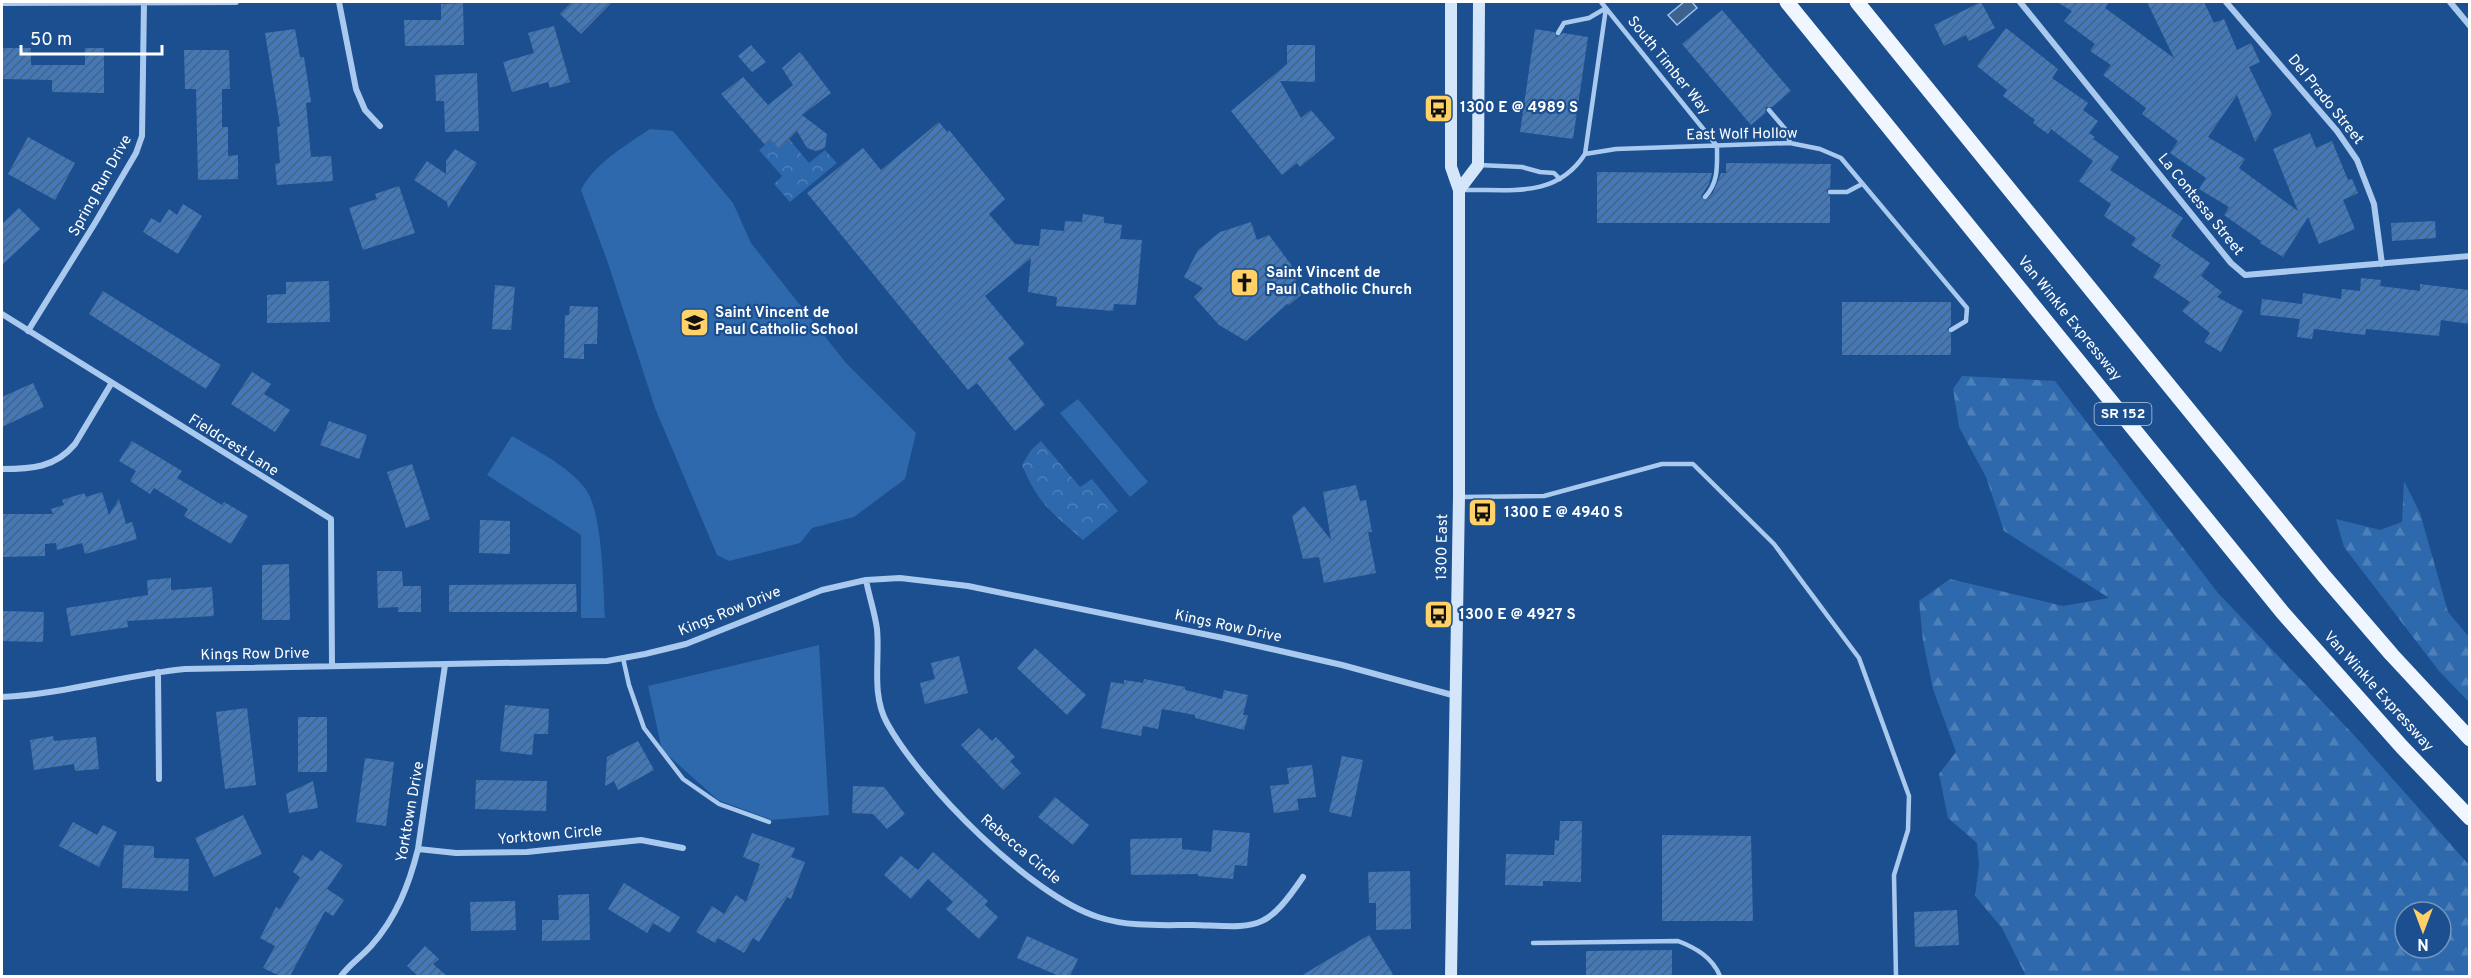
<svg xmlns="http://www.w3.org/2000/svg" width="2471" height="978" font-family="Overpass,sans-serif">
<defs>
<pattern id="forest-firs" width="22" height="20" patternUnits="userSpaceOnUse" patternTransform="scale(1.5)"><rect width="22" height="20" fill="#2e69ad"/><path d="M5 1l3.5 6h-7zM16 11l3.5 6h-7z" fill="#4d80b9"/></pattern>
<pattern id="park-crowns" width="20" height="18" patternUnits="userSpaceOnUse" patternTransform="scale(1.5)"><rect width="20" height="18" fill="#2e69ad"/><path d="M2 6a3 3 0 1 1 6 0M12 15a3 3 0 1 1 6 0" fill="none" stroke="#4d80b9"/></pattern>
<pattern id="building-hatch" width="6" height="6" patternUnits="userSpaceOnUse" patternTransform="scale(1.5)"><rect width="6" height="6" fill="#4478b7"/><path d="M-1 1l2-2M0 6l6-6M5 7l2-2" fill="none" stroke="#486282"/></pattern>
</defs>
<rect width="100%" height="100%" fill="#1b4f8f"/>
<path fill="url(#forest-firs)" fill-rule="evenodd" d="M 1962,376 L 2055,381 L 2218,593 L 2352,733 L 2469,865 L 2469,976 L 2026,976 L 2002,928 L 1975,896 L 1979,865 L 1977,843 L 1948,818 L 1939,774 L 1956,752 L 1933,689 L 1923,641 L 1919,601 L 1950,579 L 2063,606 L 2109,598 L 2004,531 L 1986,477 L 1959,427 L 1953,389 ZM 2405,912 L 2441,912 L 2441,948 L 2405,948 Z
M 2404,481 L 2420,513 L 2448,612 L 2469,637 L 2469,702 L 2439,671 L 2344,547 L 2336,519 L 2380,530 L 2402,522 Z"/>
<path fill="url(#park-crowns)" d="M 789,139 L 809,163 L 825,150 L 837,163 L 790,202 L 774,184 L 782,176 L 759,150 L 771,140 L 779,148 Z
M 1041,441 L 1080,487 L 1092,479 L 1118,511 L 1083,540 C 1053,514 1038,504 1022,465 L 1031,450 Z"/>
<path fill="#2e69ad" d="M 650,129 L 673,131 L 733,203 L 751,243 L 846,363 L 916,433 L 905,479 L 854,517 L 812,528 L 800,543 L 729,561 L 717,555 L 655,408 L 608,263 L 581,190 C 594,164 626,145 650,129 Z
M 1078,399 L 1148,482 L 1130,497 L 1060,413 Z
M 512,436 C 537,451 565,464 584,487 C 603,508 603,587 605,618 L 581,618 L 581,535 L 487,475 Z
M 819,645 L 829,815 L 772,820 L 718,800 L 662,750 L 648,686 Z"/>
<path fill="#3c6290" stroke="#9cc4f0" stroke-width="1.5" d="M 1684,2 L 1692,2 L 1697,8 L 1677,25 L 1668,15 Z"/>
<path fill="url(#building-hatch)" d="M 572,2 L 612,2 L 581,34 L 560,14 Z
M 1981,2 L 1995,28 L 1969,41 L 1966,35 L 1944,46 L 1934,25 Z
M 2057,2 L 2109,2 L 2105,8 L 2174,58 L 2147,2 L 2204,2 L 2214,23 L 2224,19 L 2237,50 L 2251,43 L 2260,62 L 2249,67 L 2272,114 L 2255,142 L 2237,95 L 2208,137 L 2245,159 L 2239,168 L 2298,211 L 2273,149 L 2310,133 L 2316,148 L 2332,141 L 2348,180 L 2352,179 L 2358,193 L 2343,200 L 2355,229 L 2319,244 L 2308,217 L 2283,257 L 2260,243 L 2261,241 L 2224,215 L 2229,207 L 2199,189 L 2206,178 L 2170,153 L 2178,141 L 2142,114 L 2146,108 L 2103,75 L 2111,65 L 2090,51 L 2095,44 L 2064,21 L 2072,11 Z
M 463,3 L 464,45 L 405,46 L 404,20 L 441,20 L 441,4 Z
M 1722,10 L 1791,91 L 1772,107 L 1766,107 L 1765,113 L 1751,125 L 1682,44 Z
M 554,26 L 570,82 L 550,88 L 548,82 L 512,92 L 503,62 L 534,53 L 528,33 Z
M 2006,28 L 2058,69 L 2052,78 L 2088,103 L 2083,110 L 2098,121 L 2089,133 L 2095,137 L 2093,139 L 2119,157 L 2110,170 L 2183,218 L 2171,236 L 2210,263 L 2201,276 L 2222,292 L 2217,297 L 2243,311 L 2221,352 L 2204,342 L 2210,333 L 2182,311 L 2190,302 L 2153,277 L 2161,265 L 2131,245 L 2136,238 L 2104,216 L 2111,204 L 2079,181 L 2093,161 L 2051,129 L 2048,134 L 2033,123 L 2035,120 L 2003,96 L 2007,90 L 1977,66 Z
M 295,29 L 300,57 L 304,57 L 311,102 L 306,103 L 311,157 L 331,156 L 333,181 L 277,185 L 275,164 L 280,163 L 277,127 L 280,126 L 265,33 Z
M 1535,29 L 1554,32 L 1557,37 L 1563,33 L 1588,37 L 1573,139 L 1520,132 Z
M 751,45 L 766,62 L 752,72 L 738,56 Z
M 1287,45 L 1315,45 L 1315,82 L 1280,81 L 1301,118 L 1311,110 L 1335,138 L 1300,167 L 1297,163 L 1282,175 L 1231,111 L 1287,64 Z
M 2,48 L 31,48 L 31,65 L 85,65 L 85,48 L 104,48 L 104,93 L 52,92 L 52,80 L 2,79 Z
M 184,50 L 229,50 L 230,89 L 222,89 L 222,127 L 228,127 L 228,156 L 238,155 L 238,179 L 198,180 L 196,89 L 185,89 Z
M 800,52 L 831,93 L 802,115 L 827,134 L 825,148 L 816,151 L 807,148 L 797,131 L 779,149 L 771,140 L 765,145 L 721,94 L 743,77 L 768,105 L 793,85 L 782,68 Z
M 477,73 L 479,131 L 445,132 L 444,101 L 436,101 L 435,75 Z
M 939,122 L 947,132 L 949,130 L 1005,199 L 989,214 L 1015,244 L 1039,246 L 1041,229 L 1064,231 L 1065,221 L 1082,222 L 1083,214 L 1104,217 L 1104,223 L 1122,225 L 1120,239 L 1142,240 L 1136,305 L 1114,304 L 1113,311 L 1056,306 L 1057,297 L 1028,292 L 1031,258 L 985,296 L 1025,344 L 1008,358 L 1045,405 L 1015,431 L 977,383 L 968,390 L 807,193 L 863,148 L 881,170 Z
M 28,137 L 75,163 L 55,200 L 8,174 Z
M 455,149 L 477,163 L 448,208 L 447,202 L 414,180 L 427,161 L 446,174 L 446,161 Z
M 1726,163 L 1831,164 L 1830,188 L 1826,191 L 1830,196 L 1830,223 L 1597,223 L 1597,172 L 1712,173 L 1709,184 L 1701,196 L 1705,201 L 1713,193 L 1721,173 L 1726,173 Z
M 399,186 L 415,233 L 363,250 L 349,208 L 377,199 L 375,194 Z
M 183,204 L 202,216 L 178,254 L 143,232 L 151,218 L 160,223 L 169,209 L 177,215 Z
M 19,208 L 40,229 L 2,265 L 2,224 Z
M 2435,221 L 2436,238 L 2392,241 L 2391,223 Z
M 1251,222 L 1257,240 L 1269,235 L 1292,266 L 1301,295 L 1289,305 L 1287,304 L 1246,341 L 1219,325 L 1194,297 L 1203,288 L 1184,277 L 1198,250 L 1220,232 Z
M 2361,278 L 2381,280 L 2380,286 L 2420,291 L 2420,284 L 2469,290 L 2469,324 L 2441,320 L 2439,336 L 2366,329 L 2365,335 L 2314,329 L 2312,339 L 2297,337 L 2300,319 L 2260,315 L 2262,299 L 2302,304 L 2303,293 L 2341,299 L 2342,289 L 2360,291 Z
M 329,281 L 330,322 L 267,323 L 267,295 L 286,294 L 286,282 Z
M 495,285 L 515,287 L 511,330 L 492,329 Z
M 103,291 L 221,365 L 206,389 L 89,314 Z
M 1842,302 L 1951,302 L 1951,325 L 1947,329 L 1951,334 L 1951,355 L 1842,355 Z
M 570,306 L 598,307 L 597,344 L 584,344 L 584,359 L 564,358 L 565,315 L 569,315 Z
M 252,372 L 271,384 L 264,394 L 290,410 L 275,432 L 231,404 Z
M 33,383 L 44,407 L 2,427 L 2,397 Z
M 329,421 L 367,435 L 359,459 L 320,445 Z
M 132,441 L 182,471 L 177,478 L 222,505 L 224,502 L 248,516 L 231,544 L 184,516 L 188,509 L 154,488 L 150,494 L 130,481 L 136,471 L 119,461 Z
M 412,464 L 430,519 L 406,528 L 387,472 Z
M 1356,485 L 1360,501 L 1366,500 L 1372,532 L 1368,532 L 1376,573 L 1324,583 L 1319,557 L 1303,559 L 1292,516 L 1304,506 L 1331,540 L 1323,492 Z
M 102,492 L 109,515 L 119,499 L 126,524 L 132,522 L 137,539 L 85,554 L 82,543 L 57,550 L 56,543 L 45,544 L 45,556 L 2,557 L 2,514 L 53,514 L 51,509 L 64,505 L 62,500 L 84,493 L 86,497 Z
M 480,520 L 510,521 L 510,554 L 479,553 Z
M 289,564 L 290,620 L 262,620 L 262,565 Z
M 377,571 L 402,571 L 403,586 L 421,586 L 421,612 L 398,612 L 398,607 L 378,608 Z
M 171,578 L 171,590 L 212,587 L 214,616 L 127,621 L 128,627 L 71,636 L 66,608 L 148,595 L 147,580 Z
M 576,584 L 577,612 L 449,612 L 449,585 Z
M 2,611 L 44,612 L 43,642 L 2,641 Z
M 1035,648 L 1086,695 L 1067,715 L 1017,668 Z
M 959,656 L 968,693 L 925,704 L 920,683 L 935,679 L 931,663 Z
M 1144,679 L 1185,687 L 1185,690 L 1222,699 L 1224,690 L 1248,695 L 1243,715 L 1248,715 L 1244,730 L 1195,718 L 1195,715 L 1162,709 L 1158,729 L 1143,726 L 1141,736 L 1101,728 L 1111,682 L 1124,684 L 1124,680 L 1143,683 Z
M 505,705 L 549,709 L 548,734 L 534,734 L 532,755 L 500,751 Z
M 247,708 L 256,785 L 225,789 L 216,712 Z
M 298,717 L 327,717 L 327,772 L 298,772 Z
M 979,728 L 992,741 L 996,737 L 1015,757 L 1010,761 L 1021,773 L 1003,790 L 961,745 Z
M 53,736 L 54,741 L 96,737 L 99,769 L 75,771 L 74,764 L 34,770 L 30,740 Z
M 638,741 L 654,770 L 618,790 L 614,781 L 605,786 L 607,757 Z
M 1342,756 L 1363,760 L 1351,817 L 1329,812 Z
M 365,758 L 394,762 L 386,826 L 356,822 Z
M 1312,765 L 1316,797 L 1297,799 L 1299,810 L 1274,813 L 1270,786 L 1289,784 L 1287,768 Z
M 476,780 L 547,781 L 546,811 L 475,809 Z
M 313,781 L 318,808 L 289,813 L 286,794 Z
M 853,786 L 884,787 L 905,814 L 887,829 L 873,814 L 852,813 Z
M 1055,797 L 1089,825 L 1073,845 L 1038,817 Z
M 243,815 L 262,854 L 214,877 L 195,838 Z
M 1560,821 L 1582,821 L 1581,882 L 1543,881 L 1543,886 L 1505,885 L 1506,854 L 1554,855 L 1555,840 L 1559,841 Z
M 73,822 L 97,835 L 103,825 L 117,832 L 99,867 L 59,846 Z
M 1213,830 L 1250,833 L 1247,866 L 1235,865 L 1233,879 L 1198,876 L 1198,874 L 1131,875 L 1130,839 L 1182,838 L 1182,849 L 1211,852 Z
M 752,833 L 795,848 L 791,857 L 805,862 L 791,899 L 787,897 L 759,942 L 753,938 L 744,953 L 718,938 L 715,943 L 696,932 L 712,906 L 724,914 L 736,895 L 746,902 L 760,864 L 743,857 Z
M 1662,835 L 1751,836 L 1753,921 L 1662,921 Z
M 124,845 L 154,846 L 154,858 L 189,859 L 188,891 L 122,888 Z
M 320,850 L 343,865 L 327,889 L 344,900 L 333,916 L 325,911 L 290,976 L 280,976 L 263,968 L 275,946 L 260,938 L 276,907 L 280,909 L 300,877 L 293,872 L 303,855 L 312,861 Z
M 933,852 L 988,901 L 985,905 L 998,917 L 979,939 L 946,909 L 953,902 L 928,879 L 911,899 L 884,875 L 901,856 L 918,870 Z
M 1410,871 L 1411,929 L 1376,930 L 1376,903 L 1369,903 L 1368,872 Z
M 624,883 L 680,917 L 670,933 L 653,923 L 647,933 L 608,909 Z
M 589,894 L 590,940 L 542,941 L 542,920 L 559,920 L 558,895 Z
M 515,901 L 516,930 L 471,931 L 470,902 Z
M 1957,910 L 1959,945 L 1915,947 L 1914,912 Z
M 1369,935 L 1394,976 L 1301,976 Z
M 1027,936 L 1078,959 L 1070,976 L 1059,976 L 1017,958 Z
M 425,946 L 439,959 L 433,964 L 447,976 L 418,976 L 407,966 Z
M 1672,950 L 1672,976 L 1586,976 L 1586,951 Z"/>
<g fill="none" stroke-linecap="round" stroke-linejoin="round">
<path stroke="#a9c9ee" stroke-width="4.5" d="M 1601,2 L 1717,146 C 1717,165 1719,182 1705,197
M 1558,33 L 1564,23 L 1589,18 L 1606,8
M 1769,110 L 1786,130 L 1790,143
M 1585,154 L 1616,149 L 1790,143 L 1820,149 L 1841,158 L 1967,308 L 1966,321 L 1951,330
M 1479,165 L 1522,167 L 1540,172 L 1554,173 L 1560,179
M 1463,190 C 1510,189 1556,199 1585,154 L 1606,8
M 1830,192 L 1847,192 L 1862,184
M 1461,497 L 1544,496 L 1662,464 L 1693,464 L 1774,544 L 1859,658 L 1909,796 L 1908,830 L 1894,875 L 1896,976
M 623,658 L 629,685 L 644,728 L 683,779 L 719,804 L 769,822
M 1533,943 L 1678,941 C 1696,948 1712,957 1720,976"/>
<path stroke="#a9c9ee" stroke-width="6" d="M 339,2 L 356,89 L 365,110 L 380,126
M 2020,2 L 2231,263 L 2245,275 L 2470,256
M 2226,2 L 2337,131 L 2357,160 L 2374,204 L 2382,264
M 2450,2 L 2470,26
M 2,3 L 236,2
M 2,314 L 331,519 L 332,665
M 28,331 L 95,223 L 136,153 L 142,136 L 144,2
M 2,469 C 31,469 55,468 75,444 L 111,384
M 866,580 C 869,596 875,613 877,629 C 880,660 871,694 887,723 C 921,785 1031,896 1098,917 C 1128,927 1161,925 1193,925 C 1257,927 1265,933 1303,877
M 158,672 L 159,779
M 2,697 C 64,694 124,675 185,669 L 607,661 L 645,654 L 686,644 L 822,590 L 866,580 L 900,578 L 968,586 L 1223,638 L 1342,665 L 1456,696
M 418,849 L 456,853 L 527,852 L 641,840 L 683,848
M 341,976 C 349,965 361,957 371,946 C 396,918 409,885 418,849 L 445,665"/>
<path stroke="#d6e6fa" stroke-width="12" d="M 1451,2 L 1451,167 L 1459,190 L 1459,497 L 1451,976
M 1459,190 L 1478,165 L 1479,2"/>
<path stroke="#f0f6ff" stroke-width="15" d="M 1787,2 L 2283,613 L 2402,747 L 2470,818
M 1857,2 L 2324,576 L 2392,655 L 2470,739"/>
</g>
<defs>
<symbol id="bus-square" viewBox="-11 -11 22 22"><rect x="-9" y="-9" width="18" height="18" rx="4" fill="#ffd166" stroke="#1b4f8f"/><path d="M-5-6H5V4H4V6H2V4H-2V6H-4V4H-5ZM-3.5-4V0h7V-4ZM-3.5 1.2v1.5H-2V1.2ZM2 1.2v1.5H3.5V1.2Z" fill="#111"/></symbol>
<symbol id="church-square" viewBox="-11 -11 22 22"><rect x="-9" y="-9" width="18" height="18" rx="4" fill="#ffd166" stroke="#1b4f8f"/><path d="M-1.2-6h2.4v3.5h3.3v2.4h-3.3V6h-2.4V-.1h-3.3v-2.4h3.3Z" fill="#111"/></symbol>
<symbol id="school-square" viewBox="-11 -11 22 22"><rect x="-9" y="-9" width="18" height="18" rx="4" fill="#ffd166" stroke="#1b4f8f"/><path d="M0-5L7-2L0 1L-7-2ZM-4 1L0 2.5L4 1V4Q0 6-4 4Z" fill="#111"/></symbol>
</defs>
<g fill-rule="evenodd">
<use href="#bus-square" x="1422" y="92" width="33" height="33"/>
<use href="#church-square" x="1228" y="266" width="33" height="33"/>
<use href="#school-square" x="678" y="306" width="33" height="33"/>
<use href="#bus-square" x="1466" y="496" width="33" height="33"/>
<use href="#bus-square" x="1422" y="598" width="33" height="33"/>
</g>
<g text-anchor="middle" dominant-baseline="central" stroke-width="4.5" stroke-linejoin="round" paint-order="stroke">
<rect fill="#1b4f8f" stroke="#bbcadd" stroke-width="1.5" x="2094.5" y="403" width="57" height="22" rx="4.5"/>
<g font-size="14" font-weight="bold" fill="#fff">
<text x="2123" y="414">SR 152</text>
</g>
<g font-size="15" fill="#fff" stroke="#1b4f8f">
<text transform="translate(1668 66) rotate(51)">South Timber Way</text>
<text transform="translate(2325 100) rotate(51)">Del Prado Street</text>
<text transform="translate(1742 135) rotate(-1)">East Wolf Hollow</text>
<text transform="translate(101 186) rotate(-61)">Spring Run Drive</text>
<text transform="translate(2200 205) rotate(51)">La Contessa Street</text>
<text transform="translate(2069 319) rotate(51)">Van Winkle Expressway</text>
<text transform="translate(233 446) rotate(32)">Fieldcrest Lane</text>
<text transform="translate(1443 547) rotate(-89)">1300 East</text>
<text transform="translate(730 612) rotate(-22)">Kings Row Drive</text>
<text transform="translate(1228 627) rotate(12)">Kings Row Drive</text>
<text transform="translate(255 655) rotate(-1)">Kings Row Drive</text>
<text transform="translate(2378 692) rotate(48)">Van Winkle Expressway</text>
<text transform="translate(411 812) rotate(-80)">Yorktown Drive</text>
<text transform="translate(550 836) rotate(-5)">Yorktown Circle</text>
<text transform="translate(1020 850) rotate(40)">Rebecca Circle</text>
</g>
<g font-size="15" font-weight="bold" fill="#fff" stroke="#1b4f8f" text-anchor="start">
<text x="1460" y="108">1300 E @ 4989 S</text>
<text x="1266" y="273">Saint Vincent de<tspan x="1266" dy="17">Paul Catholic Church</tspan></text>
<text x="715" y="313">Saint Vincent de<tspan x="715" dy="17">Paul Catholic School</tspan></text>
<text x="1504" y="513">1300 E @ 4940 S</text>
<text x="1459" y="615">1300 E @ 4927 S</text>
</g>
</g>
<rect width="2471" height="978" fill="none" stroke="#ffffff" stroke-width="6"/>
<g transform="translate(2423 930) rotate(180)"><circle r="28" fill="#1b4f8f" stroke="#7695bc" stroke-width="1.5"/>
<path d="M0-4.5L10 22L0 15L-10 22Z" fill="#ffd166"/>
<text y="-9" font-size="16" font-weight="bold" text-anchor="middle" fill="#ffffff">N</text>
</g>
<path d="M21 45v9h141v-9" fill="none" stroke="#ffffff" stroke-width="3"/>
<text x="30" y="45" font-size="18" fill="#ffffff" stroke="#1b4f8f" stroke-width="4.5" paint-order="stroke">50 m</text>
</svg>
